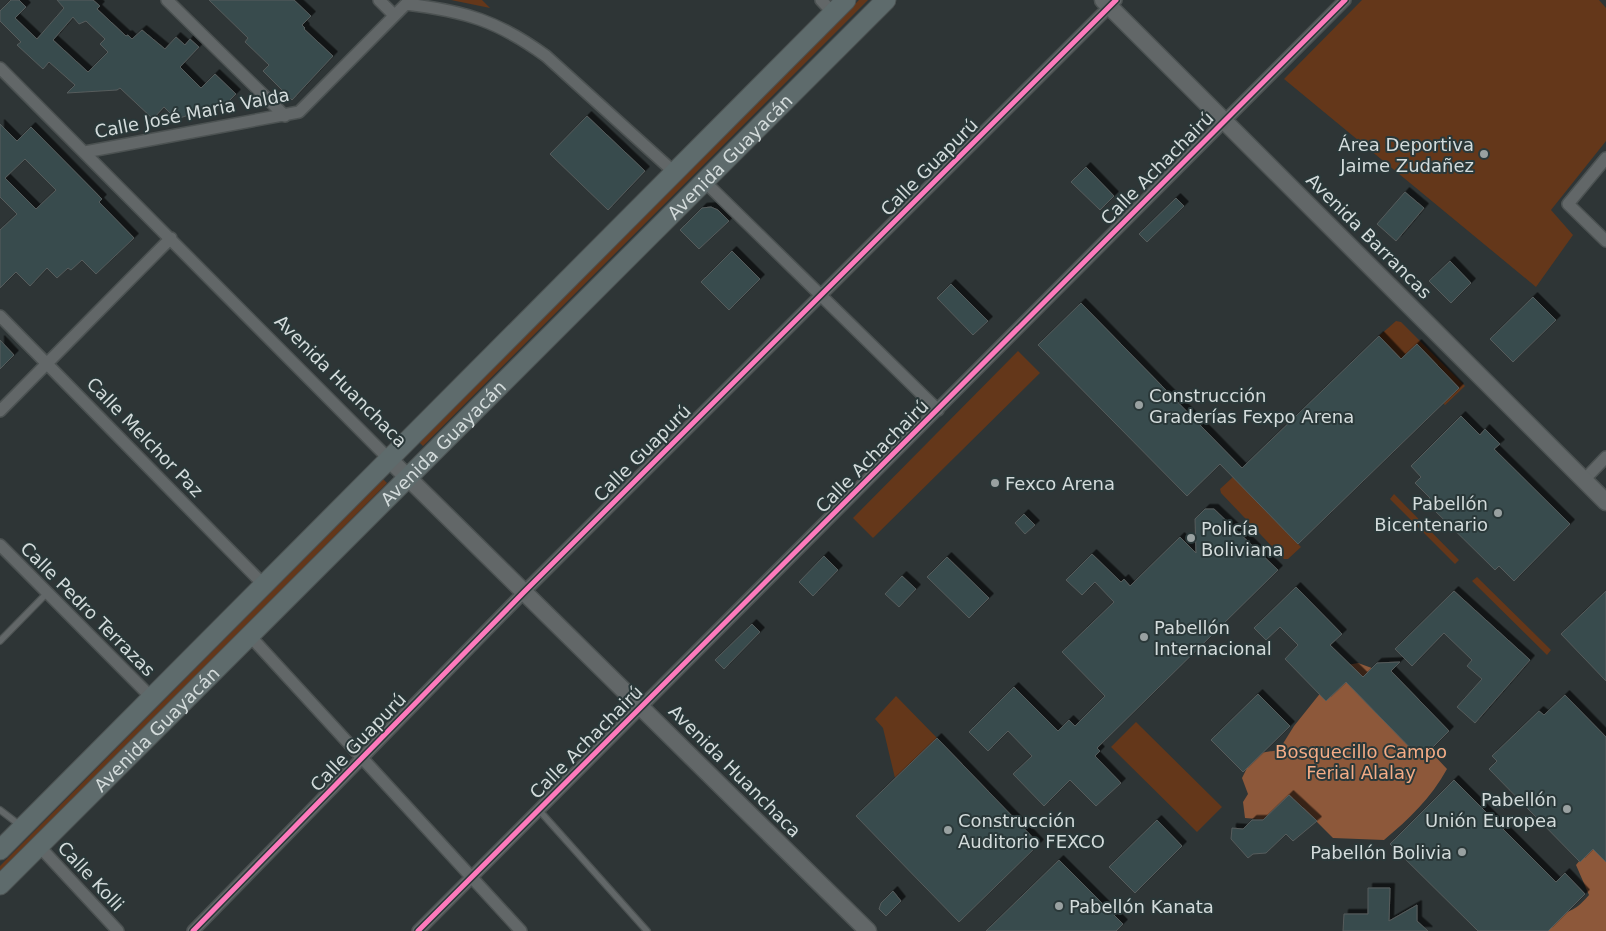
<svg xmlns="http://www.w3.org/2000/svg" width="1606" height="931" font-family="'DejaVu Sans',sans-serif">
<defs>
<filter id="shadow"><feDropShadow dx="4.5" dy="-4.5" stdDeviation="0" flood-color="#0009"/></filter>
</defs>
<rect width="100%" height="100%" fill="#2e3536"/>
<path fill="#64371a" d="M 451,0 L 482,0 L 490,8 Z
M 859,0 L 868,0 L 423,446 L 418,441 Z
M 1362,0 L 1599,0 L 1606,8 L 1606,141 L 1551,210 L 1573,235 L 1536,287 L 1284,79 Z
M 1396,321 L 1401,322 L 1465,386 L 1445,405 L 1434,394 L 1450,378 L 1417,344 L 1401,359 L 1379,336 Z
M 1018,351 L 1040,373 L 873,538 L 853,518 Z
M 1233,477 L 1301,547 L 1288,559 L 1284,559 L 1221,493 L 1220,489 Z
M 383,479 L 387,483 L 0,875 L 0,866 Z
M 1394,494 L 1459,560 L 1455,564 L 1390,499 Z
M 1477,577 L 1551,650 L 1547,655 L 1472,581 Z
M 896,696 L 937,738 L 895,778 L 883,728 L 875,719 Z
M 1136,722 L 1222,807 L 1197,832 L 1111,747 Z"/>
<path fill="#8d583a" d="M 1358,663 L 1380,671 L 1434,729 L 1433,754 L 1447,769 C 1431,798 1409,819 1384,840 L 1333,838 L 1293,798 L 1271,820 L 1245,818 L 1243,802 L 1248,794 L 1242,778 L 1254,754 L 1279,750 L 1294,726 L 1342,666 Z
M 1606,828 L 1606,931 L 1537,931 L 1551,915 C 1570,913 1577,909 1589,895 L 1576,865 Z"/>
<path fill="#384b4d" stroke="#565c5c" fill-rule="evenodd" filter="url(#shadow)" d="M 11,0 L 19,0 L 26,7 L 15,18 L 37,39 L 64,8 L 57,0 L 93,0 L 100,6 L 97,9 L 126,36 L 128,35 L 132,39 L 142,30 L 165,49 L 176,37 L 185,45 L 190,39 L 199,47 L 180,67 L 201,88 L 215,74 L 236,94 L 224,106 L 221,103 L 214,111 L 209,109 L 176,119 L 164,107 L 153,119 L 120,88 L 117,90 L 67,93 L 75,85 L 49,62 L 43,69 L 17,45 L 21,42 L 0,21 L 0,11 ZM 73,17 L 79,24 L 86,21 L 105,39 L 100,44 L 108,52 L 88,72 L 53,40 Z
M 209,0 L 294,0 L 311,16 L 302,25 L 305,28 L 304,29 L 333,56 L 292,100 L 263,71 L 269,65 L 245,42 L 248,38 Z
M 587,116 L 645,171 L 608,210 L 550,154 Z
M 0,124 L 17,141 L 31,127 L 102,199 L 99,202 L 134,238 L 96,274 L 82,260 L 71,270 L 68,268 L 57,278 L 47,268 L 30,286 L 16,272 L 0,288 L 0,230 L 17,214 L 0,197 ZM 25,159 L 56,190 L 36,209 L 5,178 Z
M 1086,167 L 1114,196 L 1100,210 L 1071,182 Z
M 1405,192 L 1424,208 L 1396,241 L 1377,224 Z
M 1176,198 L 1184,206 L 1147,242 L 1139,234 Z
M 711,207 L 718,210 L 729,221 L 699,249 L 680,230 L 702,208 Z
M 732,251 L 760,279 L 729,310 L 701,282 Z
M 1450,261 L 1471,283 L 1451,303 L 1429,281 Z
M 951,284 L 988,321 L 973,335 L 937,298 Z
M 1533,297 L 1556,320 L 1513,362 L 1490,339 Z
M 1081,303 L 1242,468 L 1379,336 L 1401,359 L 1417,344 L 1459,388 L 1298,544 L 1220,464 L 1187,496 L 1038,345 Z
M 0,340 L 14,355 L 0,369 Z
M 1461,416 L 1480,435 L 1485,429 L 1500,444 L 1494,449 L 1570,524 L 1514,581 L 1499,566 L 1495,570 L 1426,502 L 1430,498 L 1415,483 L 1421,477 L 1411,466 Z
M 1205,509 L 1214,509 L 1278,570 L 1097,748 L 1100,751 L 1095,756 L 1121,783 L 1096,806 L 1070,780 L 1044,806 L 1013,774 L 1032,756 L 1008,731 L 988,751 L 969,732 L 1014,687 L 1058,731 L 1069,720 L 1075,726 L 1105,696 L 1062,652 L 1114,602 L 1095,582 L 1082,595 L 1066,580 L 1092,554 L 1121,582 L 1124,579 L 1130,586 L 1180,537 L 1196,553 L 1195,519 Z
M 1024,514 L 1035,525 L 1025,534 L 1015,523 Z
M 824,556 L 838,570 L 813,596 L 799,582 Z
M 947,557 L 989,598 L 969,618 L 927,577 Z
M 902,576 L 916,589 L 899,607 L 885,594 Z
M 1296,587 L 1342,634 L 1330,645 L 1363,677 L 1377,663 L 1400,662 L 1391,671 L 1449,731 L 1421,759 L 1346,682 L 1326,701 L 1285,659 L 1298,645 L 1280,627 L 1266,640 L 1254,628 Z
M 1454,591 L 1530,660 L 1475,723 L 1457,707 L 1482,679 L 1467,666 L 1472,660 L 1444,633 L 1412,666 L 1395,649 Z
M 1606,591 L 1606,681 L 1561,634 Z
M 752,624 L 760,632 L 724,669 L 715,660 Z
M 1258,694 L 1290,726 L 1243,772 L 1211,740 Z
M 1565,695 L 1606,737 L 1606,862 L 1593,849 L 1580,862 L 1489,769 L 1497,761 L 1492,756 L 1539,711 L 1544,715 Z
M 937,738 L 1039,844 L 959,922 L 856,816 Z
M 1454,780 L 1556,882 L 1565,873 L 1585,894 L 1548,931 L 1478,931 L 1390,844 Z
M 1289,795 L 1317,821 L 1293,841 L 1286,834 L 1266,853 L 1253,854 L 1248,858 L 1231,839 L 1232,828 L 1243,829 L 1252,820 L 1263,820 Z
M 1157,820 L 1182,846 L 1135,893 L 1109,867 Z
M 1059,860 L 1123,924 L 1116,931 L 986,931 Z
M 1368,888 L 1390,888 L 1389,921 L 1417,905 L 1417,921 L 1428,931 L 1343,931 L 1344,914 L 1368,914 Z
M 893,891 L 901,901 L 886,916 L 879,909 L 881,903 Z"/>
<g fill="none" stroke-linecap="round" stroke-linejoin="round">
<defs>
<path id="lane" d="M 0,641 L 47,593
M 538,809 L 647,931
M 0,810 L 21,826"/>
<path id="street" d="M 167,0 L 285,116
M 379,0 L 394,15
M 821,0 L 833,13
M 406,4 C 465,11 498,21 546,56 L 674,172
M 0,68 L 388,458
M 85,152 L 299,112 L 410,0
M 1606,158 L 1568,204 L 1606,241
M 704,181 L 938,410
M 0,316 L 263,584
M 0,411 L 171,238
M 1584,480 L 1606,457
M 0,545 L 151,697
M 250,636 L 521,931
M 39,846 L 118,931
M 193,931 L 523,593 L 1116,0
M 418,931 L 1345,0"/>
<path id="secondary" d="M 1103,0 L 1606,502
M 388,458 L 868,931"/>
<g id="primary">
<path d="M 0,850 L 846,0"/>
<path id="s1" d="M 0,885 L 886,0"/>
</g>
</defs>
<use href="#lane" stroke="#4c5252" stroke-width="8"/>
<use href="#street" stroke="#4c5252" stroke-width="14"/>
<use href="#secondary" stroke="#4c5252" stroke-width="19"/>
<use href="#primary" stroke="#4c5252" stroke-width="21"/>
<use href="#lane" stroke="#626768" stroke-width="5.5"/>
<use href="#street" stroke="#626768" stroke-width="11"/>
<use href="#secondary" stroke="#626768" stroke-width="16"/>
<use href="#primary" stroke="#5e6b6c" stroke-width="19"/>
<defs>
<path id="cycleway" d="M 193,931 L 523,593 L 1116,0
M 418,931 L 1345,0"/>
</defs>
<use href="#cycleway" stroke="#2a3839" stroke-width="8"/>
<use href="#cycleway" stroke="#fd7abc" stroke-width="5"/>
</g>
<g fill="#99a1a1" stroke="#2a3839" stroke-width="2">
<circle cx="1484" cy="154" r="5"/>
<circle cx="1139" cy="405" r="5"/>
<circle cx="995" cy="483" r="5"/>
<circle cx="1498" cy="513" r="5"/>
<circle cx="1191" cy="538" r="5"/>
<circle cx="1144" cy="637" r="5"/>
<circle cx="1567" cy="809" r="5"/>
<circle cx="948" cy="830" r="5"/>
<circle cx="1462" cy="852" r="5"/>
<circle cx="1059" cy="906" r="5"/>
</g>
<g text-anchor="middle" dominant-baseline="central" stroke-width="4" stroke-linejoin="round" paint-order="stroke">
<g font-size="18" fill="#d3dbdb" stroke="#2a3839">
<text transform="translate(192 113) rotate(-11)">Calle José Maria Valda</text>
<text stroke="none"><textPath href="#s1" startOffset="1031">Avenida Guayacán</textPath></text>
<text transform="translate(929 167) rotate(-45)">Calle Guapurú</text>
<text transform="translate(1157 168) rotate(-45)">Calle Achachairú</text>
<text transform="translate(1369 236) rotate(45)">Avenida Barrancas</text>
<text transform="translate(341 381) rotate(45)">Avenida Huanchaca</text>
<text transform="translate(145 437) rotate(46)">Calle Melchor Paz</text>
<text stroke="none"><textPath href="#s1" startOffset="626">Avenida Guayacán</textPath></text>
<text transform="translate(642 453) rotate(-45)">Calle Guapurú</text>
<text transform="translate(872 456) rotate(-45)">Calle Achachairú</text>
<text transform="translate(88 609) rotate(45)">Calle Pedro Terrazas</text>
<text stroke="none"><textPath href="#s1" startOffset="221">Avenida Guayacán</textPath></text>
<text transform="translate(358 742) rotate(-46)">Calle Guapurú</text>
<text transform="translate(586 742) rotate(-45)">Calle Achachairú</text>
<text transform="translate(735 771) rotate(45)">Avenida Huanchaca</text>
<text transform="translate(91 876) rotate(47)">Calle Kolli</text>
</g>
<g font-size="18" fill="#d3dbdb" stroke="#2a3839" text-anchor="start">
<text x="1474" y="144" text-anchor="end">Área Deportiva<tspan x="1474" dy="21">Jaime Zudañez</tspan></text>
<text x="1149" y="395">Construcción<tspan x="1149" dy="21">Graderías Fexpo Arena</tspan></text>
<text x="1005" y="483">Fexco Arena</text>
<text x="1488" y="503" text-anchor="end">Pabellón<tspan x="1488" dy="21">Bicentenario</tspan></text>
<text x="1201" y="528">Policía<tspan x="1201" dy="21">Boliviana</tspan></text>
<text x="1154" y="627">Pabellón<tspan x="1154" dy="21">Internacional</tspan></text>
<text x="1557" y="799" text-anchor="end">Pabellón<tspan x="1557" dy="21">Unión Europea</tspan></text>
<text x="958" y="820">Construcción<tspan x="958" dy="21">Auditorio FEXCO</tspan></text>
<text x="1452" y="852" text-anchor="end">Pabellón Bolivia</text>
<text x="1069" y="906">Pabellón Kanata</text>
</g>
<g font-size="18" fill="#f4ac86" stroke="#2a3839">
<text x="1361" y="751">Bosquecillo Campo<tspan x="1361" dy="21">Ferial Alalay</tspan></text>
</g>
</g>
</svg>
